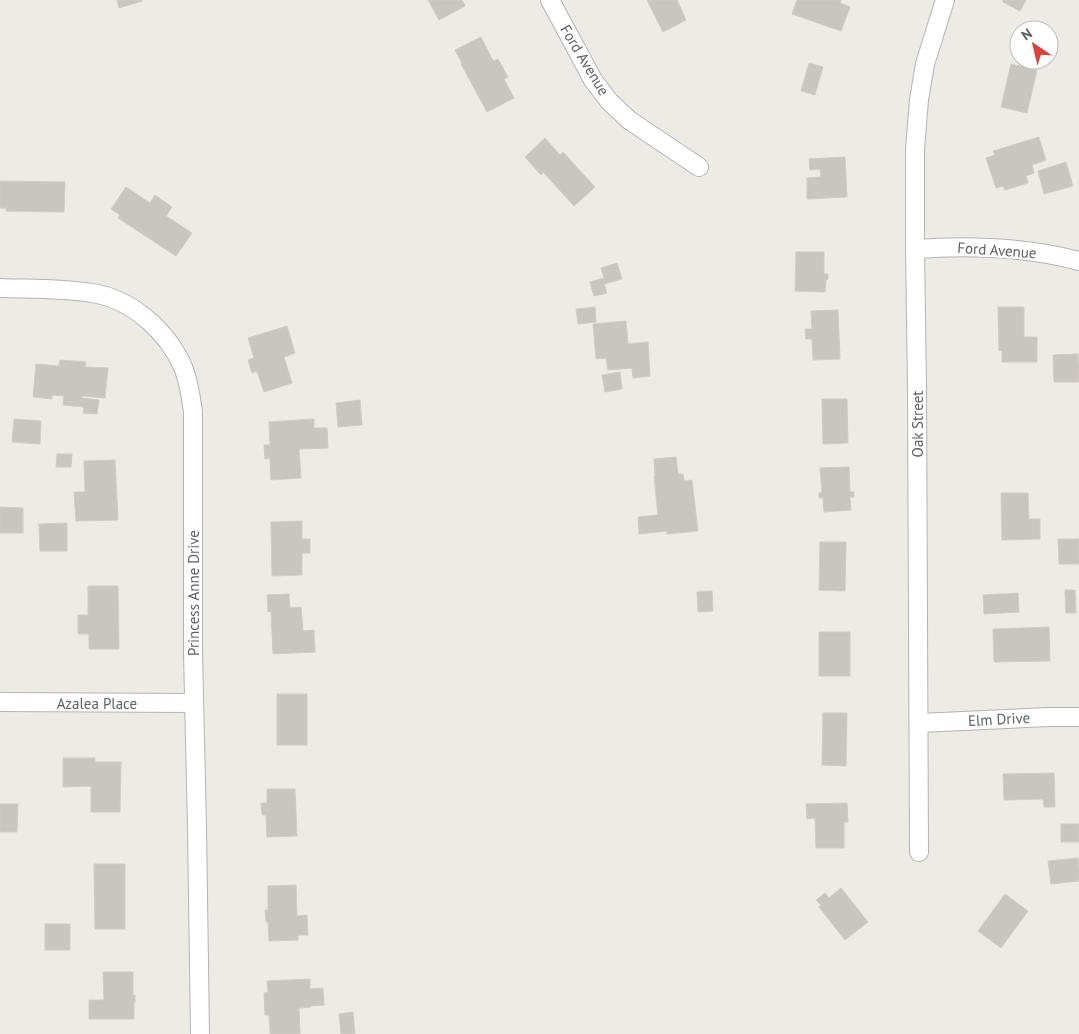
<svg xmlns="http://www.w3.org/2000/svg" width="1079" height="1034" font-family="'PT Sans',sans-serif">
<rect width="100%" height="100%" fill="#edebe4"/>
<path fill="#c9c6c0" stroke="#d2ccc3" d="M 117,0 L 142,0 L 142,1 L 119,8 Z
M 428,0 L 462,0 L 465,6 L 439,20 Z
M 647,0 L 677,0 L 686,20 L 663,32 Z
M 797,0 L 841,0 L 840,3 L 850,7 L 841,31 L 792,14 Z
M 1003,0 L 1026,0 L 1020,11 L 1003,2 Z
M 481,37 L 493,61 L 498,59 L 508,77 L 504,79 L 514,98 L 487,112 L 461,64 L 462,63 L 455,50 Z
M 809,63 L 823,67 L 815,95 L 801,91 Z
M 1011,64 L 1037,70 L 1027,113 L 1001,107 Z
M 1039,137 L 1046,160 L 1032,165 L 1034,173 L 1026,176 L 1028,183 L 1005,190 L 1003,186 L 996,188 L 986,158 L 995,155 L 993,151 Z
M 545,138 L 560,155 L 563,152 L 595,187 L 574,206 L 543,172 L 541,175 L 525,157 Z
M 845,157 L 847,197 L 807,199 L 807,178 L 821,177 L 820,169 L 810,170 L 809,159 Z
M 1066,162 L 1073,186 L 1044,194 L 1038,171 Z
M 0,181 L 65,182 L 64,212 L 6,211 L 6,208 L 0,208 Z
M 126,187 L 150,203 L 155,195 L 172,207 L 166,216 L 192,233 L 176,256 L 118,218 L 120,215 L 111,209 Z
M 796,252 L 824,252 L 824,274 L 828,274 L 828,279 L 826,280 L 825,292 L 795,291 Z
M 617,263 L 622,279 L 604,284 L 607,293 L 594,296 L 590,282 L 604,278 L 601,268 Z
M 595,307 L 596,322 L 578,324 L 576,309 Z
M 998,307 L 1024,307 L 1024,337 L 1037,337 L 1037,362 L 1002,362 L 1002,350 L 999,351 Z
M 838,310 L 840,359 L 813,360 L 812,339 L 806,339 L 805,329 L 812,329 L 811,311 Z
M 626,321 L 628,344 L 648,342 L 650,376 L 633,378 L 632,368 L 608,370 L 606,358 L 596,359 L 593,324 Z
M 287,326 L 295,353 L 284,357 L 292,383 L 264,392 L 257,371 L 252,373 L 248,360 L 254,358 L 248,338 Z
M 1078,354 L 1079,382 L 1054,382 L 1053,355 Z
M 60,360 L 86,362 L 85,367 L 108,368 L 105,398 L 82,396 L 82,398 L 99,400 L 97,414 L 83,413 L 84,407 L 63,405 L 64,396 L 52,395 L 52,399 L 33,397 L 36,364 L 59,366 Z
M 620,372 L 622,389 L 605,392 L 602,375 Z
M 822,399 L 847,399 L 848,443 L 823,444 Z
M 360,400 L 362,425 L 338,427 L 336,403 Z
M 14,419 L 41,421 L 40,444 L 12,442 Z
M 314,419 L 314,428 L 327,428 L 328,448 L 299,449 L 301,478 L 271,480 L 270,458 L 265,459 L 264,445 L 270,445 L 269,422 Z
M 57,454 L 72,454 L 71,467 L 56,467 Z
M 676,457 L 678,474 L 683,474 L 684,481 L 692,480 L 698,531 L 667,534 L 667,531 L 639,534 L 638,517 L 658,515 L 654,476 L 655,476 L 654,459 Z
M 115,460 L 118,520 L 76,521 L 74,492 L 85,492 L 84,461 Z
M 849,467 L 850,492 L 854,492 L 854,497 L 850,497 L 851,510 L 824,512 L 823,498 L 819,498 L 819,493 L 822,492 L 820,468 Z
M 1001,493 L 1028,493 L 1029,519 L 1040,519 L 1040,539 L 1002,540 Z
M 0,507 L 23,508 L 23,533 L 0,533 Z
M 302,521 L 302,539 L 310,539 L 310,553 L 302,553 L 302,575 L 272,576 L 271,522 Z
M 67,523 L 67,551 L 40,551 L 39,524 Z
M 1058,539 L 1079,539 L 1079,564 L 1059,564 Z
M 820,542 L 846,542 L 845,591 L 819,590 Z
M 88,586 L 118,586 L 119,649 L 89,649 L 89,634 L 78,634 L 78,615 L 88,615 Z
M 1065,590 L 1075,590 L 1076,613 L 1066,613 Z
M 712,591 L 713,611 L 698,612 L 697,592 Z
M 1018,593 L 1019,612 L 984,614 L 983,595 Z
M 289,594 L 290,608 L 301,607 L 303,631 L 314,630 L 315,652 L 273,654 L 271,611 L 268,612 L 267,595 Z
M 1049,627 L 1050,661 L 994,662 L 993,629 Z
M 819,632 L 850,632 L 850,676 L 819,676 Z
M 277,694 L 307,694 L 307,745 L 277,745 Z
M 823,713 L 847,713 L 846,766 L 822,765 Z
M 63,758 L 95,758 L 95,762 L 121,762 L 120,812 L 91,812 L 91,786 L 63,787 Z
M 1054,773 L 1055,807 L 1044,807 L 1043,799 L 1004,800 L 1003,774 Z
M 267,789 L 295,789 L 297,836 L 267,837 L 266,815 L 262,815 L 261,803 L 267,803 Z
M 847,803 L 848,822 L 844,822 L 844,848 L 816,848 L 815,818 L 807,819 L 806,804 Z
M 0,804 L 18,804 L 17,832 L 0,832 Z
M 1061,824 L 1079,824 L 1079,842 L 1061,842 Z
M 1078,858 L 1079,881 L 1051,884 L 1048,861 Z
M 94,864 L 125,864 L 125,929 L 95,929 Z
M 296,885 L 297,916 L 307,915 L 308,935 L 298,935 L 298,940 L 269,941 L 268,922 L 266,922 L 265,910 L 268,910 L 268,886 Z
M 841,888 L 868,922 L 845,940 L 819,907 L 821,905 L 816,900 L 825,893 L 829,898 Z
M 1005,894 L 1028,911 L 1001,948 L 978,931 Z
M 45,924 L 70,924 L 70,950 L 45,950 Z
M 103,972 L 133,972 L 133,995 L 135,995 L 135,1003 L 134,1003 L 134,1019 L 89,1019 L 89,1000 L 104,1000 Z
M 310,979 L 310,989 L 323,988 L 324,1005 L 310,1006 L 311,1007 L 299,1008 L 300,1034 L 270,1034 L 269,1015 L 265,1015 L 264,993 L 268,992 L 267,981 Z
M 353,1012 L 355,1034 L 341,1034 L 339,1014 Z"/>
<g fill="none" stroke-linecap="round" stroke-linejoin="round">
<defs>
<path id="street" d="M 550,0 L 593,80 L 609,101 L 629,120 L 699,167
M 915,249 C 970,245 1026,247 1079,261
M 0,288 C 30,289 62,288 92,293 C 132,299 167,331 183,367 C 189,382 191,397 193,412 L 193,652 L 197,827 L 200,1034
M 0,702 L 194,703
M 919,723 L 1048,717 L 1079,717
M 919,852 L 917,387 L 915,249 L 915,149 L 919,100 L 925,64 L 945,0"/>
</defs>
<use href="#street" stroke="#b1b4b8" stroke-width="20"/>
<use href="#street" stroke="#fff" stroke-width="18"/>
</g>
<g text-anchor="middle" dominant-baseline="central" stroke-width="4" stroke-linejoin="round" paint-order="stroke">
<g font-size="15" fill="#5c5f63" stroke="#fff">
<text transform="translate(585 60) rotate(59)">Ford Avenue</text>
<text transform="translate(997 250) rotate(4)">Ford Avenue</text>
<text transform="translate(917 424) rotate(-90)">Oak Street</text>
<text transform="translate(193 593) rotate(-90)">Princess Anne Drive</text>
<text x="97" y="703">Azalea Place</text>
<text transform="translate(999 719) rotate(-3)">Elm Drive</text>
</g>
</g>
<g transform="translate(1034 45) rotate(325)"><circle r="24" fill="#ffffff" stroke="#bebfc1"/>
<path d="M0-4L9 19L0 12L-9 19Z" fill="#dd423b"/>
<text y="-8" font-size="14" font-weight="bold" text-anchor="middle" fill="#5c5f63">N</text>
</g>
</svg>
